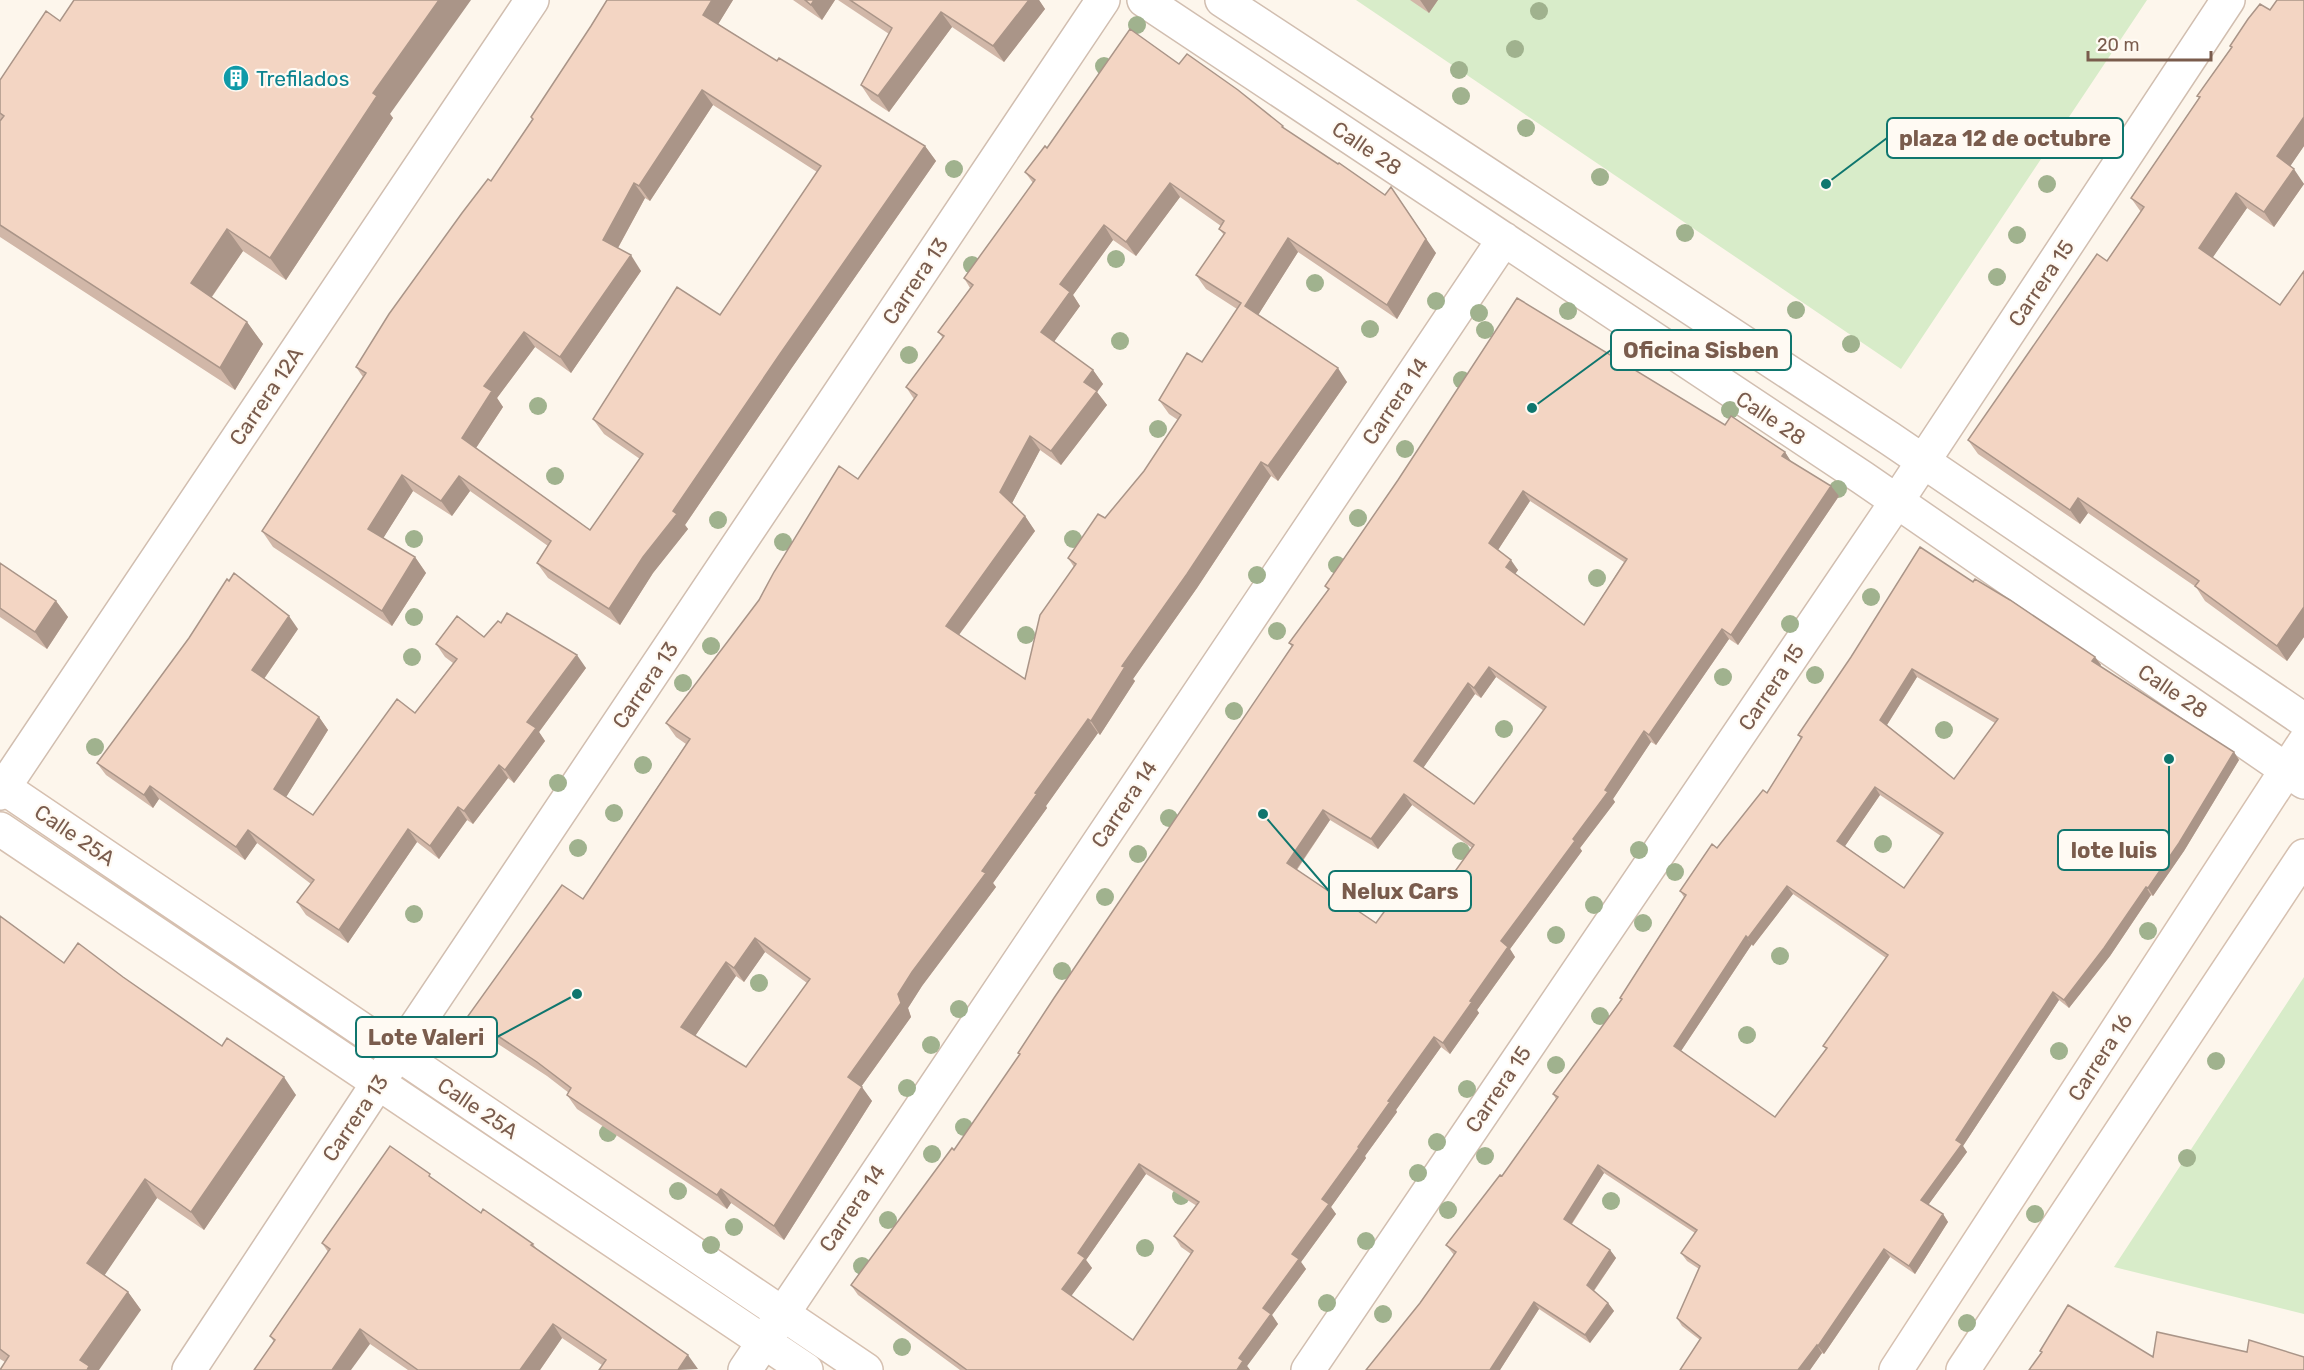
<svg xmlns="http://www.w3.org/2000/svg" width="2304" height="1370" font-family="Rubik,sans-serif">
<rect width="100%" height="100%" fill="#fdf6ec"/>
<path fill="#d8ecc9" d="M 1356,0 L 2147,0 L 1901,369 Z
M 2304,977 L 2304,1314 L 2114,1267 Z"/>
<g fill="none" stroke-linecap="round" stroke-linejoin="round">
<defs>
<path id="street" d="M 1144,0 L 1863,478 L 2304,782
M 1222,0 L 1889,438 L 2304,720
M 0,793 L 532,0
M 189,1370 L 378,1083 L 1103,0
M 745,1370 L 1504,239
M 1308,1370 L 1897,501 L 2228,0"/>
<path id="secondary" d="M 0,785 L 866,1370
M 0,829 L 806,1370
M 1896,1370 L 2304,743
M 1963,1370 L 2304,856"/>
</defs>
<use href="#street" stroke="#d1beb0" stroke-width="36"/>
<use href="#secondary" stroke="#d6c0b0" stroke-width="36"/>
<use href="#street" stroke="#fff" stroke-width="33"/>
<use href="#secondary" stroke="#fff" stroke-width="33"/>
</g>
<g fill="#a0b28e">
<circle cx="1539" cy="11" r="9"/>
<circle cx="1137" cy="25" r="9"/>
<circle cx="1515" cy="49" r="9"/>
<circle cx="1104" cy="66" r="9"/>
<circle cx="1459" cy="70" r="9"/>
<circle cx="1461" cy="96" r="9"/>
<circle cx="1526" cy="128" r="9"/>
<circle cx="954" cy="169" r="9"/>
<circle cx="1600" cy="177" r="9"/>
<circle cx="2047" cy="184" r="9"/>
<circle cx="1685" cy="233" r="9"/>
<circle cx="2017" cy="235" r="9"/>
<circle cx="1116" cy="259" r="9"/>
<circle cx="972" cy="265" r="9"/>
<circle cx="1997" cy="277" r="9"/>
<circle cx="1315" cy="283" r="9"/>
<circle cx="1436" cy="301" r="9"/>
<circle cx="1796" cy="310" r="9"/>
<circle cx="1568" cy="311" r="9"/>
<circle cx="1479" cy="313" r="9"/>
<circle cx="1370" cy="329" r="9"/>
<circle cx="1485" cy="330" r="9"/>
<circle cx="1120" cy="341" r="9"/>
<circle cx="1851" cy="344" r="9"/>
<circle cx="909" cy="355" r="9"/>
<circle cx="1462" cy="380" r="9"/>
<circle cx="538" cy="406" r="9"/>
<circle cx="1730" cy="410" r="9"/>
<circle cx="1158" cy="429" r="9"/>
<circle cx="1405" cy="449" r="9"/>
<circle cx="555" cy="476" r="9"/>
<circle cx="1838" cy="489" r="9"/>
<circle cx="1358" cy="518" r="9"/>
<circle cx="718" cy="520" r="9"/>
<circle cx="414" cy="539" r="9"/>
<circle cx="1073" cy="539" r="9"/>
<circle cx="783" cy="542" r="9"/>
<circle cx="1337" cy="565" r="9"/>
<circle cx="1257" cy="575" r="9"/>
<circle cx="1597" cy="578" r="9"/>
<circle cx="1871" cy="597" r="9"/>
<circle cx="414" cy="617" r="9"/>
<circle cx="1790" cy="624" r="9"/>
<circle cx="1277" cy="631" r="9"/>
<circle cx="1026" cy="635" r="9"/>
<circle cx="711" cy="646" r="9"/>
<circle cx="412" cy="657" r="9"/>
<circle cx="1815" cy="675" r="9"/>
<circle cx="1723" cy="677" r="9"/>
<circle cx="683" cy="683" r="9"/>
<circle cx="1234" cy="711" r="9"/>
<circle cx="1504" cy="729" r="9"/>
<circle cx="1944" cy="730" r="9"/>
<circle cx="95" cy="747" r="9"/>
<circle cx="643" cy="765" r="9"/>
<circle cx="558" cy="783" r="9"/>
<circle cx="614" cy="813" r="9"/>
<circle cx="1169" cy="818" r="9"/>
<circle cx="1883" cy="844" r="9"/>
<circle cx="578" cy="848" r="9"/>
<circle cx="1639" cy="850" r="9"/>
<circle cx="1461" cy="851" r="9"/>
<circle cx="1138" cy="854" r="9"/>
<circle cx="1675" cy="872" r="9"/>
<circle cx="1105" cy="897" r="9"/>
<circle cx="1594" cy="905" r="9"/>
<circle cx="414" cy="914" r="9"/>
<circle cx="1643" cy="923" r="9"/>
<circle cx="2148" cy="931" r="9"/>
<circle cx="1556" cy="935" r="9"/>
<circle cx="1780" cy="956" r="9"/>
<circle cx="1062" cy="971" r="9"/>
<circle cx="759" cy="983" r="9"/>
<circle cx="959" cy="1009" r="9"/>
<circle cx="1600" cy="1016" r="9"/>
<circle cx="1747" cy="1035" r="9"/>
<circle cx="931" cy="1045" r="9"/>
<circle cx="2059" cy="1051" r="9"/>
<circle cx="2216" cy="1061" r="9"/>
<circle cx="1556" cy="1065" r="9"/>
<circle cx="907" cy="1088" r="9"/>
<circle cx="1467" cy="1089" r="9"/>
<circle cx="964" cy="1127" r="9"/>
<circle cx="608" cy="1133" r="9"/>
<circle cx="1437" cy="1142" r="9"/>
<circle cx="932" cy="1154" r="9"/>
<circle cx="1485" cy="1156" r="9"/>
<circle cx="2187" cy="1158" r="9"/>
<circle cx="1418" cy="1173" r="9"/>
<circle cx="678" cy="1191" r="9"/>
<circle cx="1181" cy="1196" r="9"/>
<circle cx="1611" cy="1201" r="9"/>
<circle cx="1448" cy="1210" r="9"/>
<circle cx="2035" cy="1214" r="9"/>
<circle cx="888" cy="1220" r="9"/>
<circle cx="734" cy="1227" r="9"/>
<circle cx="1366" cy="1241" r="9"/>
<circle cx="711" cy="1245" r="9"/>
<circle cx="1145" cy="1248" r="9"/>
<circle cx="862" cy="1266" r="9"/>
<circle cx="1327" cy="1303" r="9"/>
<circle cx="1383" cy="1314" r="9"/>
<circle cx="1967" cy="1323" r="9"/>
<circle cx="902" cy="1347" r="9"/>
</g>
<path fill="#d1b7a8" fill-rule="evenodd" d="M 607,0 L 733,0 L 718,24 L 777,61 L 925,146 L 936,161 L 791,369 L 685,525 L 688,529 L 653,573 L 620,625 L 548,578 L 537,563 L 548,546 L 470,491 L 452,516 L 413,491 L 383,538 L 415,557 L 426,573 L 392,626 L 273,547 L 262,531 L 363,377 L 356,367 L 491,181 L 532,120 L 531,117 L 591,26 ZM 713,105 L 817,172 L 720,315 L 593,419 L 604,434 L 640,459 L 590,530 L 476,448 L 503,407 L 497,398 L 535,347 L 571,373 L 641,271 L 618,248 L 645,198 L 650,201 Z
M 793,0 L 835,0 L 822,20 Z
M 838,0 L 1039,0 L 1045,9 L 1004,62 L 952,27 L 889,112 L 871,100 L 861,85 L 889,34 Z
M 1410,0 L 1438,0 L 1429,13 Z
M 2304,0 L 2304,146 L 2290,166 L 2304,184 L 2274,227 L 2247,208 L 2212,258 L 2280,305 L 2304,271 L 2304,637 L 2287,661 L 2205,601 L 2196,587 L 2088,513 L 2080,524 L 1978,454 L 1968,440 L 2107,261 L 2141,212 L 2131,198 L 2199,98 L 2197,96 L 2231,48 L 2230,46 L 2270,10 Z
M 60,21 L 390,114 L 393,118 L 286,280 L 243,251 L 212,297 L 247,322 L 263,344 L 235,390 L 0,237 L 0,80 Z
M 1179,64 L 1286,130 L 1436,253 L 1397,319 L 1298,252 L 1258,315 L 1347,382 L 1278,481 L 1271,476 L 1197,588 L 1133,679 L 1135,681 L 1100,735 L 1098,733 L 1046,806 L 1047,808 L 993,883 L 996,887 L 922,986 L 908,1008 L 911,1017 L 861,1087 L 872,1101 L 784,1240 L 731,1203 L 727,1209 L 577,1109 L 567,1095 L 569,1093 L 547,1076 L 478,1031 L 468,1016 L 583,899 L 686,744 L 676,737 L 666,723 L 858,479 L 914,399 L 906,387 L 943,338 L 938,332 L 970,288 L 964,278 L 1033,183 L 1025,172 L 1047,148 ZM 1180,197 L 1221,226 L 1219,229 L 1224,235 L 1196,275 L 1206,289 L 1237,309 L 1202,362 L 1159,400 L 1169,414 L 1178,420 L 1144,471 L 1105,518 L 1068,558 L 1074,567 L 1025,679 L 959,635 L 1035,531 L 1025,516 L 1012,503 L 1040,450 L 1061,465 L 1107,405 L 1097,392 L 1103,384 L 1093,370 L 1054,341 L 1080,306 L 1073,295 L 1113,240 L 1136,256 ZM 765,952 L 807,983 L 746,1067 L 695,1036 L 736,976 L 744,982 Z
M 1725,425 L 1785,452 L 1791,462 L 1839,496 L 1738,645 L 1729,639 L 1656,745 L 1651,742 L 1613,799 L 1615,802 L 1580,848 L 1582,851 L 1510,949 L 1515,957 L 1477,1010 L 1479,1013 L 1450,1054 L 1441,1047 L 1396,1110 L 1397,1112 L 1365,1156 L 1366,1158 L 1331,1207 L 1336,1214 L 1301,1262 L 1306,1269 L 1272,1315 L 1278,1324 L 1247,1366 L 1250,1370 L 960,1370 L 858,1295 L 851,1285 L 954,1150 L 1020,1054 L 1018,1053 L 1292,647 L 1289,643 L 1328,590 L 1325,586 L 1398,480 ZM 1530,501 L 1624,562 L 1584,625 L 1515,574 L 1518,570 L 1498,550 ZM 1496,677 L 1544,711 L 1474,804 L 1423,768 L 1475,694 L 1481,698 ZM 1412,805 L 1472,848 L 1438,895 L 1376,923 L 1297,870 L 1330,820 L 1378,849 ZM 1146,1174 L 1197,1206 L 1174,1236 L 1181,1247 L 1191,1254 L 1133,1340 L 1071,1296 L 1092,1268 L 1086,1260 Z
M 0,563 L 56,601 L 68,617 L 47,649 L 0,617 Z
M 1973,582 L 2095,657 L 2101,665 L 2100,666 L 2234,752 L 2239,760 L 2184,851 L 2153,896 L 2151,895 L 2110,956 L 2069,1008 L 2059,1000 L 1963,1146 L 1967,1152 L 1928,1205 L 1943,1214 L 1948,1222 L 1915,1274 L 1890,1257 L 1824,1354 L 1822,1353 L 1810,1370 L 1680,1370 L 1700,1340 L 1682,1326 L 1677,1318 L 1699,1269 L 1687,1261 L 1681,1253 L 1695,1233 L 1604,1173 L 1572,1224 L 1610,1250 L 1616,1258 L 1594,1291 L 1608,1303 L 1614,1311 L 1590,1343 L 1539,1309 L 1500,1370 L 1366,1370 L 1420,1303 L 1454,1255 L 1446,1245 L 1502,1176 L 1556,1099 L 1553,1094 L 1621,1000 L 1620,998 L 1684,897 L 1680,891 L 1717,848 L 1767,793 L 1801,739 L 1798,735 ZM 1917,677 L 1995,723 L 1954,779 L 1887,725 ZM 1880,795 L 1941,836 L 1904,888 L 1845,846 ZM 1793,894 L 1886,958 L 1823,1046 L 1826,1049 L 1775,1117 L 1681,1051 L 1752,944 L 1753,946 Z
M 501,623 L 586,668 L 539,732 L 545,741 L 514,783 L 508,778 L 473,824 L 467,820 L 439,859 L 417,842 L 348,943 L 306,915 L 297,902 L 311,884 L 257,843 L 245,860 L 159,799 L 153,808 L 106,775 L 97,763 L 298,629 L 264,679 L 319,717 L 328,730 L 286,797 L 313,815 L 415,713 L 453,663 L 445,657 L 436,644 L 484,637 Z
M 0,916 L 64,963 L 123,977 L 222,1046 L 296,1095 L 204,1230 L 157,1198 L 104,1275 L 128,1292 L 141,1310 L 5,1362 L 0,1359 Z
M 435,1181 L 481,1213 L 533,1244 L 536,1248 L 698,1369 L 602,1365 L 562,1338 L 540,1370 L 408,1370 L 370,1344 L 274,1342 L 270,1336 L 328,1252 L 322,1243 Z"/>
<path fill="#aa9588" d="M 439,0 L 471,0 L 390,114 L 393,118 L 286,280 L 270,258 L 373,93 Z
M 712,0 L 733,0 L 714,31 L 703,15 Z
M 814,0 L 835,0 L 822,20 L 811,5 Z
M 1029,0 L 1039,0 L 1045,9 L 1004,62 L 993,46 Z
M 1420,0 L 1438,0 L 1429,13 Z
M 941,12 L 952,27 L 889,112 L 878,96 Z
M 702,90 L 713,105 L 650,201 L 639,186 Z
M 2304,117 L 2304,146 L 2287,171 L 2277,156 Z
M 925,146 L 936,161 L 791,369 L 685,525 L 688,529 L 653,573 L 620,625 L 609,609 L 673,511 L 780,354 Z
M 2294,169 L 2304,184 L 2274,227 L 2264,212 Z
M 634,183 L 645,198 L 614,255 L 603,240 Z
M 1170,183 L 1180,197 L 1136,256 L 1126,242 Z
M 1391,187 L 1436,253 L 1397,319 L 1387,305 Z
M 2236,193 L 2247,208 L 2209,263 L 2199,248 Z
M 1104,225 L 1113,240 L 1073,295 L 1080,306 L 1051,346 L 1041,332 L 1060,284 Z
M 227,229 L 243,251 L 206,305 L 191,283 Z
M 1288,238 L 1298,252 L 1255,320 L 1245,306 Z
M 631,255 L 641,271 L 571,373 L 560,357 Z
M 247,322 L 263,344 L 235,390 L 220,368 Z
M 524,332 L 535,347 L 497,398 L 503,407 L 472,454 L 462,438 L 484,386 Z
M 1338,368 L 1347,382 L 1278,481 L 1268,466 Z
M 1093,370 L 1103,384 L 1097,392 L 1107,405 L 1061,465 L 1051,451 L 1084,382 Z
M 1030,436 L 1040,450 L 1010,507 L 1000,492 Z
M 1785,452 L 1792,463 L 1782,456 Z
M 1261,462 L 1271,476 L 1197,588 L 1133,679 L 1135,681 L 1100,735 L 1091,721 L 1122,666 Z
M 402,475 L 413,491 L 379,545 L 368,529 Z
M 459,476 L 470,491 L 452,516 L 441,501 Z
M 1831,486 L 1839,496 L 1738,645 L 1731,635 Z
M 1523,491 L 1530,501 L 1496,553 L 1489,543 Z
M 2078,498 L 2088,513 L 2080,524 L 2070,510 Z
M 1025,516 L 1035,531 L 955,640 L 946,626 Z
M 415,557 L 426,573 L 392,626 L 382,611 Z
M 1511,560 L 1518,570 L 1513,577 L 1506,567 Z
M 56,601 L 68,617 L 47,649 L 35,632 Z
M 2304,607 L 2304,637 L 2287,661 L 2277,646 Z
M 289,616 L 298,629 L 261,683 L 252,670 Z
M 1722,629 L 1729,639 L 1656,745 L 1649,735 Z
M 577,655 L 586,668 L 539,732 L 545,741 L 514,783 L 505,770 L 527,722 Z
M 2095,657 L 2101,665 L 2098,669 L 2092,661 Z
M 1489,667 L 1496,677 L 1481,698 L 1474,688 Z
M 1912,669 L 1917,677 L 1885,728 L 1880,720 Z
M 1468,683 L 1475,694 L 1421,771 L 1414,761 Z
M 319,717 L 328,730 L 283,802 L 274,789 Z
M 1088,719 L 1098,733 L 1046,806 L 1047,808 L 993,883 L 996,887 L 922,986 L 908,1008 L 911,1017 L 858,1091 L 848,1077 L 898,994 L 912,972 L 1035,793 Z
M 1644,731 L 1651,742 L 1613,799 L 1615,802 L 1580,848 L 1582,851 L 1510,949 L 1515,957 L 1477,1010 L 1479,1013 L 1450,1054 L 1443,1043 L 1470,1001 L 1501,941 L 1573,839 Z
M 2234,752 L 2239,760 L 2184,851 L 2153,896 L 2148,888 Z
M 499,765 L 508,778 L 473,824 L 464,811 Z
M 150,786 L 159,799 L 153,808 L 144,795 Z
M 1875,787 L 1880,795 L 1843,849 L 1837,841 Z
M 1404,794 L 1412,805 L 1378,849 L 1371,839 Z
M 458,807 L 467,820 L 439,859 L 430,846 Z
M 1323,810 L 1330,820 L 1294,873 L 1287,863 Z
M 408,829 L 417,842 L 348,943 L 339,930 Z
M 248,830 L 257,843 L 245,860 L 236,847 Z
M 1787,886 L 1793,894 L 1753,946 L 1748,938 Z
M 2146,887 L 2151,895 L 2110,956 L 2069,1008 L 2064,1000 Z
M 1746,936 L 1752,944 L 1679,1054 L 1674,1046 Z
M 755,938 L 765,952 L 744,982 L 734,968 Z
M 726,962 L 736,976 L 691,1042 L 681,1027 Z
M 2053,992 L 2059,1000 L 1963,1146 L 1967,1152 L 1926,1208 L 1921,1200 L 1956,1140 Z
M 1434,1037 L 1441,1047 L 1396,1110 L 1397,1112 L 1365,1156 L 1366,1158 L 1331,1207 L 1336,1214 L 1301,1262 L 1306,1269 L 1272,1315 L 1278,1324 L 1247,1366 L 1250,1370 L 1237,1370 L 1239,1358 L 1263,1308 L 1322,1199 L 1388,1101 Z
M 284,1077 L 296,1095 L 204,1230 L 191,1212 Z
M 862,1087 L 872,1101 L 784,1240 L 774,1226 Z
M 1139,1164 L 1146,1174 L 1086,1260 L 1092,1268 L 1069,1299 L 1062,1289 L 1078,1253 Z
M 1598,1165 L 1604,1173 L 1570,1226 L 1564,1219 Z
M 145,1179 L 157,1198 L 100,1282 L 87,1263 Z
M 721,1189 L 731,1203 L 727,1209 L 717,1195 Z
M 1943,1214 L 1948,1222 L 1915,1274 L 1909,1266 Z
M 1884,1249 L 1890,1257 L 1824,1354 L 1818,1346 Z
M 1610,1250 L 1616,1258 L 1592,1293 L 1587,1285 Z
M 128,1292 L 141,1310 L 99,1370 L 87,1370 L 80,1360 Z
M 1534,1302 L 1539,1309 L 1500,1370 L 1490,1370 Z
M 1608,1303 L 1614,1311 L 1590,1343 L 1585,1335 Z
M 553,1324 L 562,1338 L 540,1370 L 520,1370 Z
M 360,1329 L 370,1344 L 351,1370 L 332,1370 Z
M 1817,1345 L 1822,1353 L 1810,1370 L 1798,1370 Z
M 688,1355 L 698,1369 L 678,1370 Z"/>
<path fill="#f3d5c3" stroke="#aa9588" stroke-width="1.5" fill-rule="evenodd" d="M 74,0 L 439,0 L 373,93 L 377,96 L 270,258 L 227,229 L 191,283 L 247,322 L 220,368 L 0,225 L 0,121 L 4,116 L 0,113 L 0,80 L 46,11 L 60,21 Z
M 607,0 L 712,0 L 703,15 L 777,61 L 779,58 L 925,146 L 780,354 L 673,511 L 677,514 L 643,557 L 609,609 L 537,563 L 551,541 L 459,476 L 441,501 L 402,475 L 368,529 L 415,557 L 382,611 L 262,531 L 366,373 L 356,367 L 389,314 L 462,213 L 488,179 L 491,181 L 533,119 L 531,117 L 591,26 ZM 702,90 L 821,166 L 720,315 L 677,287 L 593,419 L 643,454 L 590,530 L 462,438 L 492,391 L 484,386 L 524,332 L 560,357 L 631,255 L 603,240 L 634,183 L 639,186 Z
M 805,0 L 814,0 L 811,5 Z
M 850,0 L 1029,0 L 993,46 L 941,12 L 878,96 L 861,85 L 892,28 Z
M 2277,0 L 2304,0 L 2304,117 L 2277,156 L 2294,169 L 2264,212 L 2236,193 L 2199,248 L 2280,305 L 2304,271 L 2304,607 L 2277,646 L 2195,586 L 2199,581 L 2078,498 L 2070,510 L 1968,440 L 2097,254 L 2107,261 L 2144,207 L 2131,198 L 2200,97 L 2197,96 L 2232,47 L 2230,46 L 2248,19 L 2260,4 L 2270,10 Z
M 1130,29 L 1179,64 L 1187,54 L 1238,90 L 1283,126 L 1282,127 L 1338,164 L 1339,163 L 1385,195 L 1391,187 L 1426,239 L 1387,305 L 1288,238 L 1245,306 L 1338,368 L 1268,466 L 1261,462 L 1187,574 L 1122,666 L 1125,667 L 1091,721 L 1088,719 L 1035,793 L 1037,794 L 982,871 L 986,873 L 912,972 L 898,994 L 901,1003 L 848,1077 L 862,1087 L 774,1226 L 721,1189 L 717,1195 L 567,1095 L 571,1088 L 537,1062 L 468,1016 L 562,885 L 583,899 L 690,739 L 666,723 L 759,600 L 774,572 L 839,466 L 858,479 L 917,395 L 906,387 L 944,336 L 938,332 L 973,285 L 964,278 L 1035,180 L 1025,172 L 1045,146 L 1047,148 ZM 1170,183 L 1224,221 L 1219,229 L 1225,233 L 1196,275 L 1241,303 L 1202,362 L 1187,353 L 1159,400 L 1181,415 L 1144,471 L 1105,518 L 1098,514 L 1068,558 L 1076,564 L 1040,615 L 1025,679 L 946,626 L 1025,516 L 1000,492 L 1030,436 L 1051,451 L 1097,391 L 1084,382 L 1093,370 L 1041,332 L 1070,292 L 1060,284 L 1104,225 L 1126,242 ZM 755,938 L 810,979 L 746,1067 L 681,1027 L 726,962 L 734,968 Z
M 1517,298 L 1725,425 L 1731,416 L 1785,452 L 1782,456 L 1831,486 L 1731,635 L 1722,629 L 1649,735 L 1644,731 L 1605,790 L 1608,792 L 1573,839 L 1575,841 L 1501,941 L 1508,947 L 1470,1001 L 1472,1002 L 1443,1043 L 1434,1037 L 1388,1101 L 1390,1102 L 1358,1147 L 1359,1148 L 1322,1199 L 1329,1204 L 1292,1254 L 1299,1259 L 1263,1308 L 1271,1314 L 1239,1358 L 1243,1361 L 1237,1370 L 967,1370 L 851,1285 L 952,1148 L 954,1150 L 1020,1054 L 1018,1053 L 1054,998 L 1293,645 L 1289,643 L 1329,589 L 1325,586 L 1398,480 ZM 1523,491 L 1627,559 L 1584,625 L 1506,567 L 1511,560 L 1489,543 ZM 1489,667 L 1546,707 L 1474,804 L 1414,761 L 1468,683 L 1474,688 ZM 1404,794 L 1474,845 L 1438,895 L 1410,876 L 1376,923 L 1287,863 L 1323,810 L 1371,839 ZM 1139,1164 L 1199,1202 L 1174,1236 L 1193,1251 L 1133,1340 L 1062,1289 L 1085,1258 L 1078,1253 Z
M 1920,547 L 1973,582 L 1975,579 L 2010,600 L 2095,657 L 2092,661 L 2234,752 L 2179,843 L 2148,888 L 2146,887 L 2104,948 L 2064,1000 L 2053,992 L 1956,1140 L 1962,1144 L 1921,1200 L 1943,1214 L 1909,1266 L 1884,1249 L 1818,1346 L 1817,1345 L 1798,1370 L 1680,1370 L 1701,1338 L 1677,1318 L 1700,1266 L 1681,1253 L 1697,1230 L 1598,1165 L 1564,1219 L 1610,1250 L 1587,1285 L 1608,1303 L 1585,1335 L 1534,1302 L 1490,1370 L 1366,1370 L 1420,1303 L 1456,1252 L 1446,1245 L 1500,1175 L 1502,1176 L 1558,1097 L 1553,1094 L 1622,999 L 1620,998 L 1686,895 L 1680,891 L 1712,844 L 1717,848 L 1763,790 L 1767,793 L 1802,737 L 1798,735 L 1851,657 ZM 1912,669 L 1998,719 L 1954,779 L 1880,720 ZM 1875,787 L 1943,833 L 1904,888 L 1837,841 ZM 1787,886 L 1888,955 L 1823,1046 L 1827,1048 L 1775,1117 L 1674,1046 L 1746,936 L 1748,938 Z
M 0,563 L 56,601 L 35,632 L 0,608 Z
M 234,573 L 289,616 L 252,670 L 319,717 L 274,789 L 313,815 L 397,699 L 415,713 L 457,659 L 436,644 L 457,616 L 484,637 L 498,621 L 501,623 L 507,613 L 577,655 L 527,722 L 536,728 L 505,770 L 499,765 L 464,811 L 458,807 L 430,846 L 408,829 L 339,930 L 297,902 L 314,880 L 248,830 L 236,847 L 150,786 L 144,795 L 97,763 L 189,638 L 227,579 L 229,581 Z
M 0,916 L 64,963 L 78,943 L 123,977 L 222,1046 L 227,1038 L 284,1077 L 191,1212 L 145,1179 L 87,1263 L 128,1292 L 80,1360 L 89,1366 L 87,1370 L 0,1370 L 9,1356 L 0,1349 Z
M 390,1146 L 430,1174 L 429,1176 L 481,1213 L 483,1209 L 533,1244 L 531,1245 L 688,1355 L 678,1370 L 599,1370 L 606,1360 L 553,1324 L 520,1370 L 418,1370 L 360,1329 L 332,1370 L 254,1370 L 275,1340 L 270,1336 L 330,1249 L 322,1243 Z
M 2068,1305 L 2153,1357 L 2157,1332 L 2247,1352 L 2249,1340 L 2304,1357 L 2304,1370 L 2029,1370 L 2042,1352 L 2040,1351 Z"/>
<defs>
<symbol id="building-disc" viewBox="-11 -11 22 22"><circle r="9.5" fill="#0f9aa8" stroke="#fffaf3"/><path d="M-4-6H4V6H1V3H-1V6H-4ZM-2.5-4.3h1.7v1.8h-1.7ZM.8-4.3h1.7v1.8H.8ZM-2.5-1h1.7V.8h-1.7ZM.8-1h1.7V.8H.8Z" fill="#fff"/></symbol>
</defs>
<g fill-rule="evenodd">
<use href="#building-disc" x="221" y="63" width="30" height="30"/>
</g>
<g text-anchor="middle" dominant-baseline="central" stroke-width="4.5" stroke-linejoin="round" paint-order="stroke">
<g font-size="21" fill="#0d838f" stroke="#fffaf3" text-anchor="start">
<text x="256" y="78">Trefilados</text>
</g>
<g font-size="21" fill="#7a5c4d" stroke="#fffaf3">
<text transform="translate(1367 148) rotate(34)">Calle 28</text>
<text transform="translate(915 281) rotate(-56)">Carrera 13</text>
<text transform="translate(2041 283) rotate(-56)">Carrera 15</text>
<text transform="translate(266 396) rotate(-56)">Carrera 12A</text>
<text transform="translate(1395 401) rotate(-56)">Carrera 14</text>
<text transform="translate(1771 418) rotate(34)">Calle 28</text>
<text transform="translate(645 685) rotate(-56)">Carrera 13</text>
<text transform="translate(1771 687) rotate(-56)">Carrera 15</text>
<text transform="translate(2173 691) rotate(34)">Calle 28</text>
<text transform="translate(1124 804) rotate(-56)">Carrera 14</text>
<text transform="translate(75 835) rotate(34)">Calle 25A</text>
<text transform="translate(2100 1057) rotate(-57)">Carrera 16</text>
<text transform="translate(1498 1089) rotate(-56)">Carrera 15</text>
<text transform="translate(478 1108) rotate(34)">Calle 25A</text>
<text transform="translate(355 1118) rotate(-56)">Carrera 13</text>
<text transform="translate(852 1208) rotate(-56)">Carrera 14</text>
</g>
</g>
<path fill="none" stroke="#0f766e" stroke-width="2" d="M1826 184L1887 138M1532 408L1611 350M2169 759L2169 850M1263 814L1329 891M577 994L497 1037"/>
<g fill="#0f766e" stroke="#fffaf3" stroke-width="2">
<circle cx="1826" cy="184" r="6"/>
<circle cx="1532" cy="408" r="6"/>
<circle cx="2169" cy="759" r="6"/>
<circle cx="1263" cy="814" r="6"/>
<circle cx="577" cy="994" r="6"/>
</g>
<g fill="#fffaf3" stroke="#0f766e" stroke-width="2">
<rect x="1887" y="118" width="236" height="40" rx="6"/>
<rect x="1611" y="330" width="180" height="40" rx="6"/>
<rect x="2058" y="830" width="111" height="40" rx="6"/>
<rect x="1329" y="871" width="142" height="40" rx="6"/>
<rect x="356" y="1017" width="141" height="40" rx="6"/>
</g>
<g font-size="22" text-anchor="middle" font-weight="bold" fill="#7a5c4d">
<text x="2005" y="146">plaza 12 de octubre</text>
<text x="1701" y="358">Oficina Sisben</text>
<text x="2114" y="858">lote luis</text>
<text x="1400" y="899">Nelux Cars</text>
<text x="426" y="1045">Lote Valeri</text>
</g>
<path d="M2088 51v9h123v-9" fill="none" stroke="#7a5c4d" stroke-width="3"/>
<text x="2097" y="51" font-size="18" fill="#7a5c4d" stroke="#fffaf3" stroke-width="4.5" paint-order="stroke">20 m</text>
</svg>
